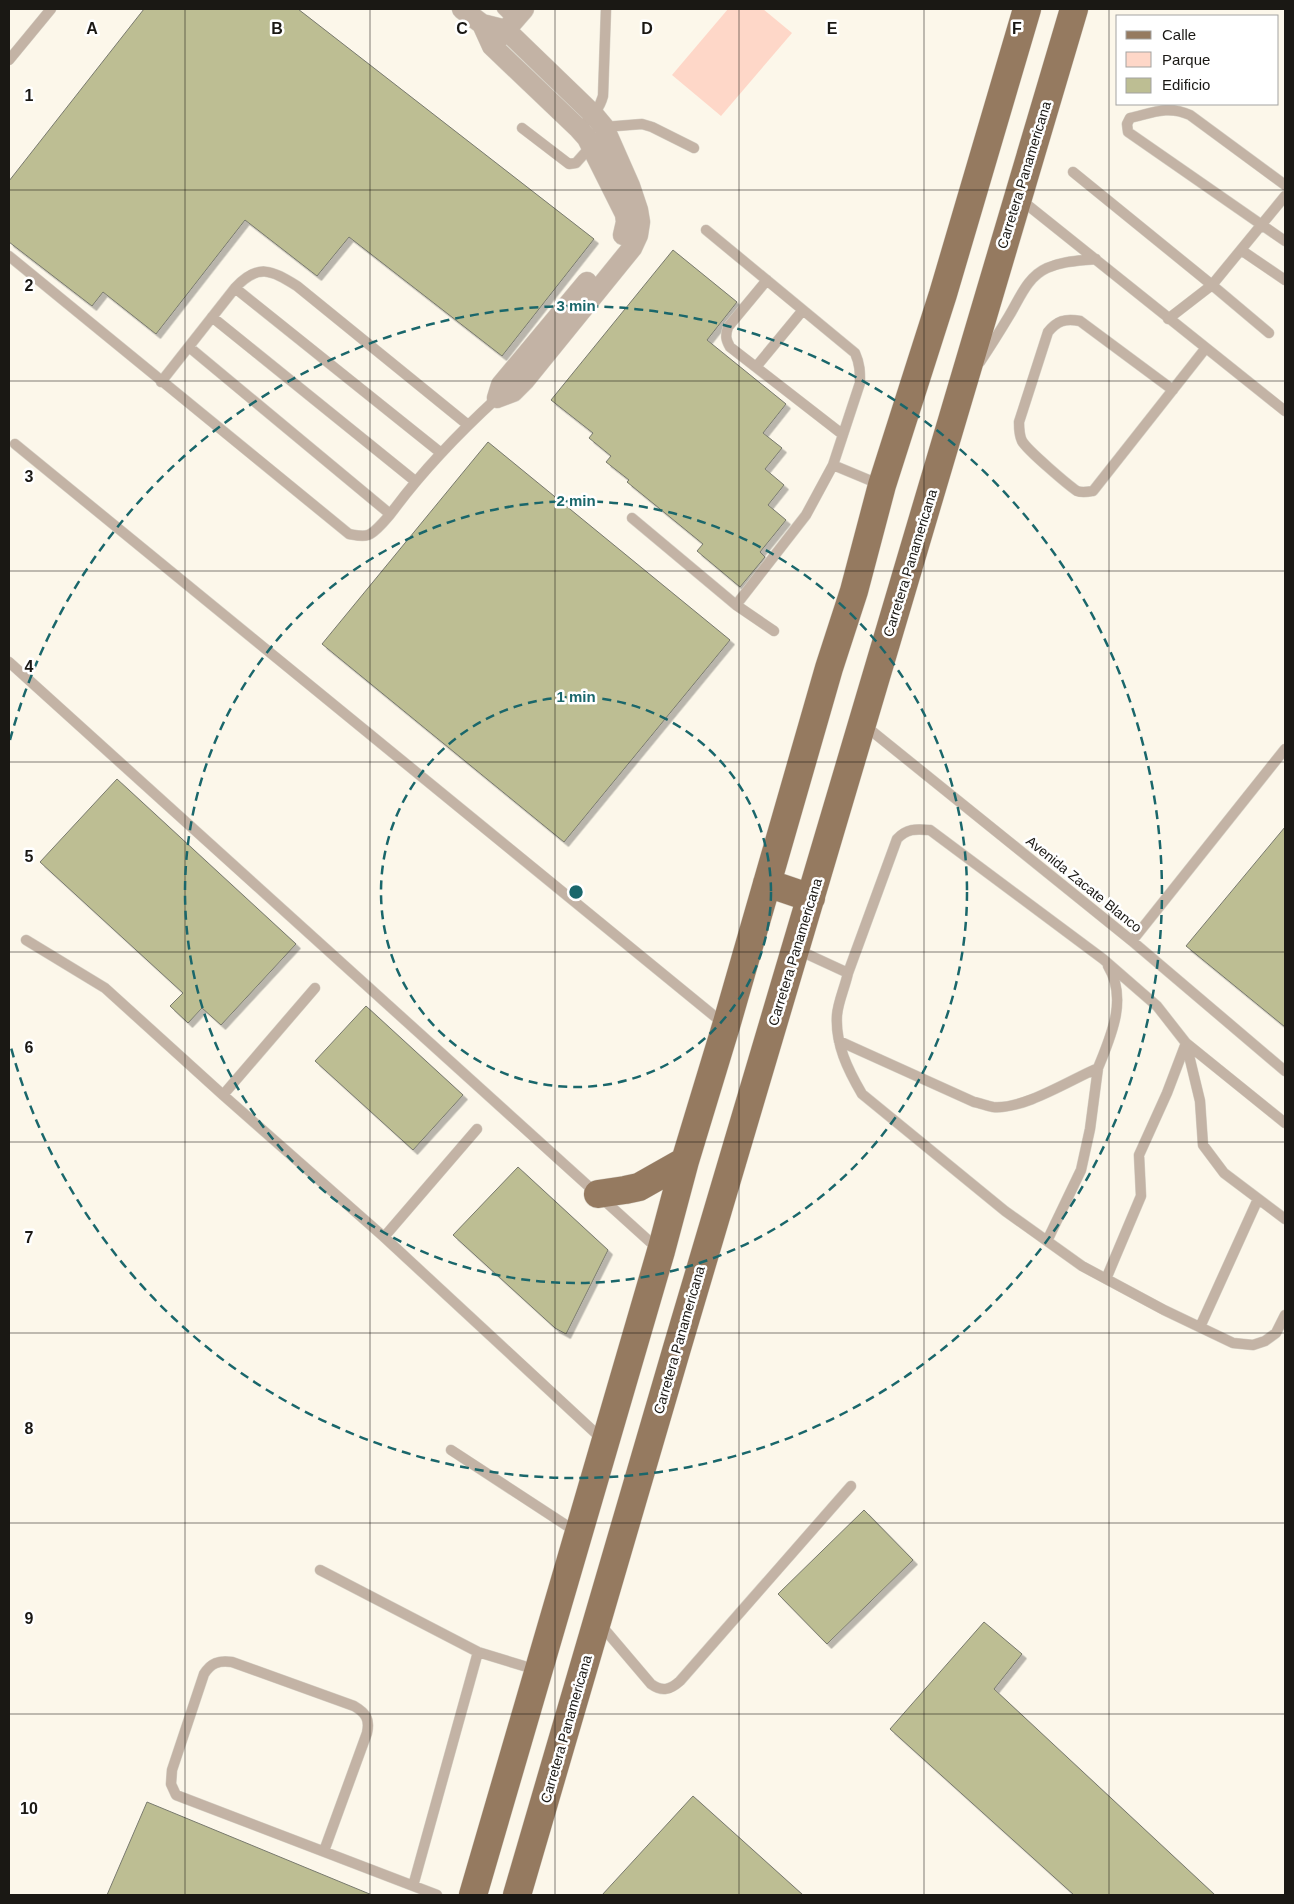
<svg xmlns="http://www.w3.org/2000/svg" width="1294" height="1904" font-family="Arial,sans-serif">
<defs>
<filter id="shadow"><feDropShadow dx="4.5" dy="4.5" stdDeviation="0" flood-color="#0004"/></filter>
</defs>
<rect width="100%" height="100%" fill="#fcf7ea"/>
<path fill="#fed7c8" d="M 728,9 L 763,9 L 792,33 L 721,116 L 672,75 Z"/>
<path fill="#bdbe93" stroke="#797a6e" filter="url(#shadow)" d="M 144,9 L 298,9 L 594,239 L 502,356 L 349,237 L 317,276 L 245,220 L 156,334 L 103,292 L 92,306 L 9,242 L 9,181 Z
M 673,250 L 737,302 L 707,340 L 786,404 L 763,433 L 782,448 L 765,469 L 784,485 L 768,505 L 786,520 L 760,552 L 765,557 L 740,587 L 697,551 L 703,544 L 627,482 L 629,480 L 606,462 L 611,456 L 589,438 L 593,433 L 551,400 Z
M 488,442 L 730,640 L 564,842 L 322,644 Z
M 117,779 L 296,944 L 221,1025 L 202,1008 L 188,1023 L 170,1006 L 183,993 L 40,862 Z
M 1285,827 L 1285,1027 L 1186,946 Z
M 366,1006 L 463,1095 L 413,1150 L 315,1061 Z
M 518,1167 L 608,1250 L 566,1334 L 555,1328 L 453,1235 Z
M 864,1510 L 913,1560 L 827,1644 L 778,1594 Z
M 984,1622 L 1022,1654 L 994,1689 L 1215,1895 L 1074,1895 L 890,1729 Z
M 693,1796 L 803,1895 L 602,1895 Z
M 147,1802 L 372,1895 L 107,1895 Z"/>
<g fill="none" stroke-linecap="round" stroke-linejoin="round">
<defs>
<path id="lane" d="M 502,9 L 514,21
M 9,60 L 51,9
M 604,127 L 642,124 L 652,127 L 694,148
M 522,128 L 569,164 L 576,163 L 591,146
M 579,129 C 590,118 599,111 603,96 L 606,9
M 1073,172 L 1212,285 L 1285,196
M 1285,185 L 1190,115 C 1168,105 1152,113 1130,118 L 1127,124 L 1128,132 L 1285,241
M 1020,199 L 1285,411
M 706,230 L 855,353 C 860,364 860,372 860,383 L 833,465 L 806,515 L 736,605
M 1241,250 L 1285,280
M 9,256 L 349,534 C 355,535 362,537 368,535 C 375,533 390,515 395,508 C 425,468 460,432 497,398
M 767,280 L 728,327 C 725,336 726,340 730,347 L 842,434
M 235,288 L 441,453
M 212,317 L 415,481
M 1168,319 L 1212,285 L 1269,333
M 189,347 L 390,514
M 980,362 C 990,347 1000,331 1009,316 C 1020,298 1027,277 1047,268 C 1063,261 1079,261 1096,259
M 756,367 L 803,310
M 161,382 L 235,288 C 258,263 271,270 297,286 L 468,425
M 1173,390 L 1080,321 C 1065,318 1057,321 1048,332 L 1019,422 C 1019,428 1019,435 1022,441 C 1027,450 1068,485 1077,491 C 1082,493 1087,492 1093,491 L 1205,349
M 15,444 L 724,1024
M 833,465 L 881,485
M 632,518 L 736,605 L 774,631
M 9,662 L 659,1250
M 863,724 L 1132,941 L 1285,1071
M 26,940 L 105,988 L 223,1095 L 384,1237 L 603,1440
M 1132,941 L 1285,749
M 796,949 L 848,973 C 845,987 838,1002 837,1015 C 835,1044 848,1070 862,1094 L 1005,1211 L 1082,1266 L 1164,1310 L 1233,1343 L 1253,1345 L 1265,1341 L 1276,1333 L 1285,1315
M 848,973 L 897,839 C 907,828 916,829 930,830 L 1103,959 L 1157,1006 L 1186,1043 L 1285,1123
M 839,1041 L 974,1102 C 980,1103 987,1106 993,1107 C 1023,1110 1070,1080 1098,1068 C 1111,1036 1128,999 1108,966
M 1186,1043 L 1200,1101 L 1203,1145 L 1224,1173 L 1285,1219
M 223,1095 L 315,988
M 384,1237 L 477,1129
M 1047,1241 L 1081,1170 L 1090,1129 L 1098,1068
M 1106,1279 L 1141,1196 L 1139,1155 L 1167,1093 L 1186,1043
M 1200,1327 L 1258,1199
M 451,1450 L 578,1533
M 320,1570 L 478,1652 L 537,1670
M 600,1624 L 651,1684 C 662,1692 670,1690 680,1681 L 851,1486
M 324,1851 L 367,1733 C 370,1719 366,1713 354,1706 L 232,1662 C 219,1660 211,1663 204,1674 L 172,1770 L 171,1784 L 176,1795 L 437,1895
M 413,1886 L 478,1652"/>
<path id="street" d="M 462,9 L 482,24 L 506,30 L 594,115 L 604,127 L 630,186 L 638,210 L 640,222 L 638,235 L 632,248 L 525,380 L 513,392 L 497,398
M 482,24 L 492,46 L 579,129 L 587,138 L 625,214 L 626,222 L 623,235
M 498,39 L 524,9
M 497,398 L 501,385 L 587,282"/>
<path id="primary" d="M 767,883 L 811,898
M 598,1194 L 625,1190 L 639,1187 L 685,1161
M 473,1895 L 661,1251 L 685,1161 L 726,1026 L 829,668 L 854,591 L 882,485 L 943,294 L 1027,9
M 517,1895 L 677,1348 L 1074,9"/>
</defs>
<use href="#lane" stroke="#d8d3c8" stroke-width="11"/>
<use href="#street" stroke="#d8d3c8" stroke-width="21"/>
<use href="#primary" stroke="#d8d3c8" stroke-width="29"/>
<use href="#lane" stroke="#c3b3a5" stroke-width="10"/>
<use href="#street" stroke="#c3b3a5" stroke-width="20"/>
<use href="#primary" stroke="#957a60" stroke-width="28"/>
</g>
<path fill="none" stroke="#1a1814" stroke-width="1" stroke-opacity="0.55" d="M 185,9 L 185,1895M 370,9 L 370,1895M 555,9 L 555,1895M 739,9 L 739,1895M 924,9 L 924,1895M 1109,9 L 1109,1895M 9,190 L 1285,190M 9,381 L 1285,381M 9,571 L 1285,571M 9,762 L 1285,762M 9,952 L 1285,952M 9,1142 L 1285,1142M 9,1333 L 1285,1333M 9,1523 L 1285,1523M 9,1714 L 1285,1714"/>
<g fill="none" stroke="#1a676b" stroke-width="2.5" stroke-dasharray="9 6">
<circle cx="576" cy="892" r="195"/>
<circle cx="576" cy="892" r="391"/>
<path d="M10 740A586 586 0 1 1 10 1044"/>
</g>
<g text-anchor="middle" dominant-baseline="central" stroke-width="5" stroke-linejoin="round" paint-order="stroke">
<g font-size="14" fill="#1a1814" stroke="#fff">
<text transform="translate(1024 175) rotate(-73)">Carretera Panamericana</text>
<text transform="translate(910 563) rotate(-73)">Carretera Panamericana</text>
<text transform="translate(1084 884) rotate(39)">Avenida Zacate Blanco</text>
<text transform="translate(795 952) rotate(-73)">Carretera Panamericana</text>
<text transform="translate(679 1340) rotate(-74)">Carretera Panamericana</text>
<text transform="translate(566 1729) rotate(-74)">Carretera Panamericana</text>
</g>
</g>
<g font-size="16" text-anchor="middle" font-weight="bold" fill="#1a1814" stroke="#fff" stroke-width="5" stroke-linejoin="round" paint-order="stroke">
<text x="92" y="34">A</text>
<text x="277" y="34">B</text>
<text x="462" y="34">C</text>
<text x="647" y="34">D</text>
<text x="832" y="34">E</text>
<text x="1017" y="34">F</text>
<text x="29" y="101">1</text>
<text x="29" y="291">2</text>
<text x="29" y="482">3</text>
<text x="29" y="672">4</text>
<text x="29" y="862">5</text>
<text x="29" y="1053">6</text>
<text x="29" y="1243">7</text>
<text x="29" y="1434">8</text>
<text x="29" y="1624">9</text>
<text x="29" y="1814">10</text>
</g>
<circle cx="576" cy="892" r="8" fill="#1a676b" stroke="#fff" stroke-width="2.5"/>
<g font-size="15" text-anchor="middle" font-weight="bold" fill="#1a676b" stroke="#fff" stroke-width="5" stroke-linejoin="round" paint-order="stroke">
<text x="576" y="311">3 min</text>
<text x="576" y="506">2 min</text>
<text x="576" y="702">1 min</text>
</g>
<rect width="1294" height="1904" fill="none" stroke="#1a1814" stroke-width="20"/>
<rect x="1116" y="15" width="162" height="90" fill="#ffffff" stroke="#a3a3a1"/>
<rect x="1126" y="31" width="25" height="8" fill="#957a60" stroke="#a3a3a1"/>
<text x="1162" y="40" font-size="15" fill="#1a1814">Calle</text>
<rect x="1126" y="52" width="25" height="15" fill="#fed7c8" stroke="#a3a3a1"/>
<text x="1162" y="65" font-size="15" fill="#1a1814">Parque</text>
<rect x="1126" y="78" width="25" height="15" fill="#bdbe93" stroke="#a3a3a1"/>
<text x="1162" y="90" font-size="15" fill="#1a1814">Edificio</text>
</svg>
